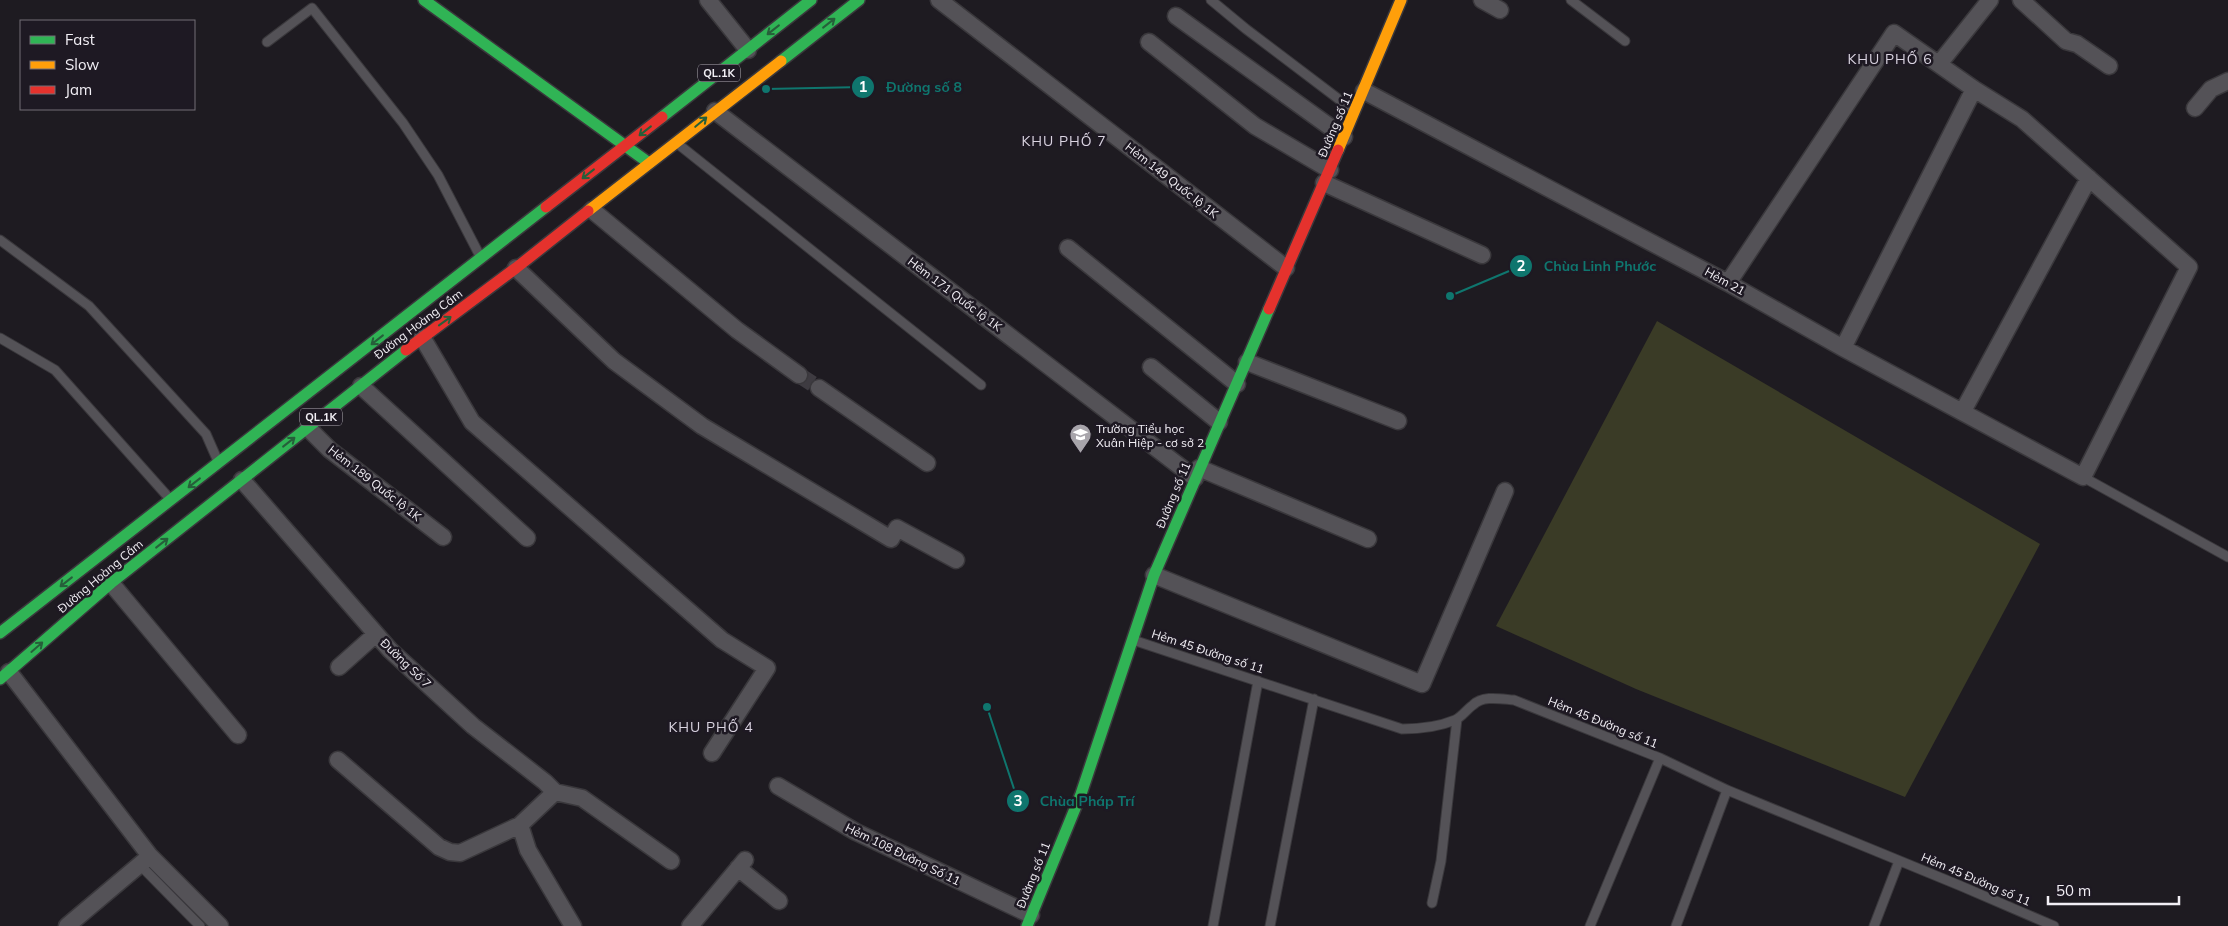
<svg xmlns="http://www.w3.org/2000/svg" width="2228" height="926" font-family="Mulish,sans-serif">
<rect width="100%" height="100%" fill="#1e1b21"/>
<path fill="#3a3b26" d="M 1657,321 L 2040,544 L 1905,797 L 1636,689 L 1496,626 Z"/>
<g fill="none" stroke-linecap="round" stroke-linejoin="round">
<path stroke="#3e3b41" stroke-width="16" stroke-dasharray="16 8" stroke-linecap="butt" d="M 799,375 L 819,388"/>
<defs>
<path id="lane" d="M 1211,0 L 1246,29 L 1353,110
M 1571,0 L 1625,41
M 267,42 L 312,8 L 403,123 L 438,175 L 480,256
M 678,144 L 981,385
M 0,240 L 89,306 L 206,434 L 217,459
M 0,338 L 55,370 L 170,499
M 2083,477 L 2228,557
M 1133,640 L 1402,729 C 1421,729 1438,727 1455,720 C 1462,717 1467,709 1473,705 C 1483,695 1501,699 1514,700 L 1660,758 L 1727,790 L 1961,886 L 2054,926
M 140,865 L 200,926
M 1432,903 L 1441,861 L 1457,719
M 1213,926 L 1258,681
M 1270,926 L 1314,699
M 1590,926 L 1660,758
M 1676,926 L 1727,790
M 1874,926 L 1899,861"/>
<path id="street" d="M 708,0 L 748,50
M 939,0 L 1286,268
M 1482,0 L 1500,10
M 2021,0 L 2066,41 L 2077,44 L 2109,66
M 1176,16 L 1344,137
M 1149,42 L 1255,126 L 1330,170
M 1939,64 L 1990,0
M 1364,91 L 1728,283 L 1843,348 L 2083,477 L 2189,267 L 2022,119 L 1974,89 L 1894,33 L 1728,283
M 2195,108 L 2211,89 L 2228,81
M 715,111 L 1195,478
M 1324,183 L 1482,255
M 592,210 L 737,330 L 799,375
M 1068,248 L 1237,384
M 516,268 L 614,361 L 702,426 L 891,539 L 897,528 L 956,560
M 422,337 L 472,422 L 722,640 L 767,668 L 712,753
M 1843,348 L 1974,89
M 1247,362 L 1398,421
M 1151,367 L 1219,422
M 361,386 L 527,538
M 819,388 L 927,463
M 1963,411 L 2089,178
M 308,428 L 330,450 L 443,537
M 1199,468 L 1368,539
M 242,480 L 390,650 L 473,726 L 545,782 L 555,792 L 520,825 L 528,850 L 573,926
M 1154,575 L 1422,684 L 1505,491
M 111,583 L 238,735
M 339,667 L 376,634
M 9,672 L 150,856 L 220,926
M 338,760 L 439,847 L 450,852 L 460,853 L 520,825
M 778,786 L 856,832 L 1031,915
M 555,792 L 582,798 L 671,861
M 738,868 L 779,901
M 67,926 L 150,856
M 690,926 L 745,860"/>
<path id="fast" d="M 424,0 L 649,163
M 781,61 L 859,0
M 662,117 L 811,0
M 0,633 L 546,207
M 0,679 L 111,583 L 406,350
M 1027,926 L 1081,794 L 1154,575 L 1269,309"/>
<path id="slow" d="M 1338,150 L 1401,0
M 588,211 L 781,61"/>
<path id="jam" d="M 546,207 L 662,117
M 1269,309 L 1338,150
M 406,350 L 516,268 L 588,211"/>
</defs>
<use href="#lane" stroke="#3a383c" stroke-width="11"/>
<use href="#street" stroke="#3a383c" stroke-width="19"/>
<use href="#fast" stroke="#3a383c" stroke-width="14"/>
<use href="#slow" stroke="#3a383c" stroke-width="14"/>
<use href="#jam" stroke="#3a383c" stroke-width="14"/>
<use href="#lane" stroke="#545257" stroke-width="9"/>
<use href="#street" stroke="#545257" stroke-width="16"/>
<use href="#fast" stroke="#30b455" stroke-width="11"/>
<use href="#slow" stroke="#ff9f0a" stroke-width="11"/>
<use href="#jam" stroke="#e5322d" stroke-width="11"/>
</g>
<defs><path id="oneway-shaft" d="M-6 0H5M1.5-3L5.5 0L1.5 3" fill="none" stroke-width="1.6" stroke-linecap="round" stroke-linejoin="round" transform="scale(1.25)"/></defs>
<g stroke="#265f3a">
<use href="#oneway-shaft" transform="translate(829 23) rotate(-38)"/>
<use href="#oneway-shaft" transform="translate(773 30) rotate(142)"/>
<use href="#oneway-shaft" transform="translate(701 122) rotate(-40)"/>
<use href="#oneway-shaft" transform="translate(645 131) rotate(142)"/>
<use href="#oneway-shaft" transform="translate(588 174) rotate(142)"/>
<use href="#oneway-shaft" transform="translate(445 321) rotate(-36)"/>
<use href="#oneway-shaft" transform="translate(377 340) rotate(142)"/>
<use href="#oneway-shaft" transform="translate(289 442) rotate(-38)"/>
<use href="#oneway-shaft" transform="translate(194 483) rotate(142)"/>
<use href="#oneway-shaft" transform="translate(162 543) rotate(-38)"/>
<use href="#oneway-shaft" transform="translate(66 582) rotate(142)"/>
<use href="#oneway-shaft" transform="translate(37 647) rotate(-41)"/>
</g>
<defs>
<symbol id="school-pin" viewBox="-11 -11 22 30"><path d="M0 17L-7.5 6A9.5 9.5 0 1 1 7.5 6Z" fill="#a8a5ab" stroke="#1e1923"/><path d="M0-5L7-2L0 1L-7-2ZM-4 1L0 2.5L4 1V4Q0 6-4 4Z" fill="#fff"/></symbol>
</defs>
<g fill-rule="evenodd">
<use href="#school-pin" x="1068" y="422" width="25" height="34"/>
</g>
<g text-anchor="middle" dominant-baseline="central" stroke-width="5" stroke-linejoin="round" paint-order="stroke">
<g fill="#1e1923" stroke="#b2afb6" stroke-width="1">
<rect x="698" y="64.5" width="42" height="17" rx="4"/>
<rect x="300" y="408.5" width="42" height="17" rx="4"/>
</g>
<g font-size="11" font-weight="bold" fill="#f2eff5">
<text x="719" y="73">QL.1K</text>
<text x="321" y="417">QL.1K</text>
</g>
<g font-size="12" fill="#f2eff5" stroke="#1e1923">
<text transform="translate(1335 124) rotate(-67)">Đường số 11</text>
<text transform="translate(1172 180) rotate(38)">Hẻm 149 Quốc lộ 1K</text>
<text transform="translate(1725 281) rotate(29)">Hẻm 21</text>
<text transform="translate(955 294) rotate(37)">Hẻm 171 Quốc lộ 1K</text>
<text transform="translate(418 324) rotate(-37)">Đường Hoàng Cầm</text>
<text transform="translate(375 483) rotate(38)">Hẻm 189 Quốc lộ 1K</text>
<text transform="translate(1173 495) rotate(-67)">Đường số 11</text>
<text transform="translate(100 576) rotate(-40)">Đường Hoàng Cầm</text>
<text transform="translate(1208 651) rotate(18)">Hẻm 45 Đường số 11</text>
<text transform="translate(406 663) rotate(44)">Đường Số 7</text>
<text transform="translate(1603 722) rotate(22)">Hẻm 45 Đường số 11</text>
<text transform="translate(903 854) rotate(26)">Hẻm 108 Đường Số 11</text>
<text transform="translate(1033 875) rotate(-68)">Đường số 11</text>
<text transform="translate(1976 879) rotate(23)">Hẻm 45 Đường số 11</text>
</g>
<g font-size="12" fill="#f2eff5" stroke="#1e1923" text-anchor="start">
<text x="1096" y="428">Trường Tiểu học<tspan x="1096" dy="14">Xuân Hiệp - cơ sở 2</tspan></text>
</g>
<g font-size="14" letter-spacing="1" fill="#dad4e1" stroke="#1e1923">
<text x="1890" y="59">KHU PHỐ 6</text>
<text x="1064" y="141">KHU PHỐ 7</text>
<text x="711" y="727">KHU PHỐ 4</text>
</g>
</g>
<path fill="none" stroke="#0f766e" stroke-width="2" d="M766 89L863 87M1450 296L1521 266M987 707L1018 801"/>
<g fill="#0f766e" stroke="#1e1923" stroke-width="2">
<circle cx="766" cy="89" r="5"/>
<circle cx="1450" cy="296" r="5"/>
<circle cx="987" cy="707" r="5"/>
<circle cx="863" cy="87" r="12"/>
<circle cx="1521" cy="266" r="12"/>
<circle cx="1018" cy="801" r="12"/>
</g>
<g font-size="15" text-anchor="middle" font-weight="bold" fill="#fff">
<text x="863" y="92">1</text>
<text x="1521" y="271">2</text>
<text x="1018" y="806">3</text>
</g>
<g font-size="14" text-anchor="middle" font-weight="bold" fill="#0f766e" stroke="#1e1923" stroke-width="5" stroke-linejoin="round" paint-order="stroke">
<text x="924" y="92">Đường số 8</text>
<text x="1600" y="271">Chùa Linh Phước</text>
<text x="1087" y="806">Chùa Pháp Trí</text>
</g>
<rect x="20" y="20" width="175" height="90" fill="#1e1923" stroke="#736f77"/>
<rect x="30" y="36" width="25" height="8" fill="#30b455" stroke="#736f77"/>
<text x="65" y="45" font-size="15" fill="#f2eff5">Fast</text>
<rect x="30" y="61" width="25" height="8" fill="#ff9f0a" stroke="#736f77"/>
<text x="65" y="70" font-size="15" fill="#f2eff5">Slow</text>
<rect x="30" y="86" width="25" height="8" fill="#e5322d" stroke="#736f77"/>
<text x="65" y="95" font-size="15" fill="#f2eff5">Jam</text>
<path d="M2048 896v8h131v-8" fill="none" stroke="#f2eff5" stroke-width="2.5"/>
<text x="2056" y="896" font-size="15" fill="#f2eff5" stroke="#1e1923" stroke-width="4" paint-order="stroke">50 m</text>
</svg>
